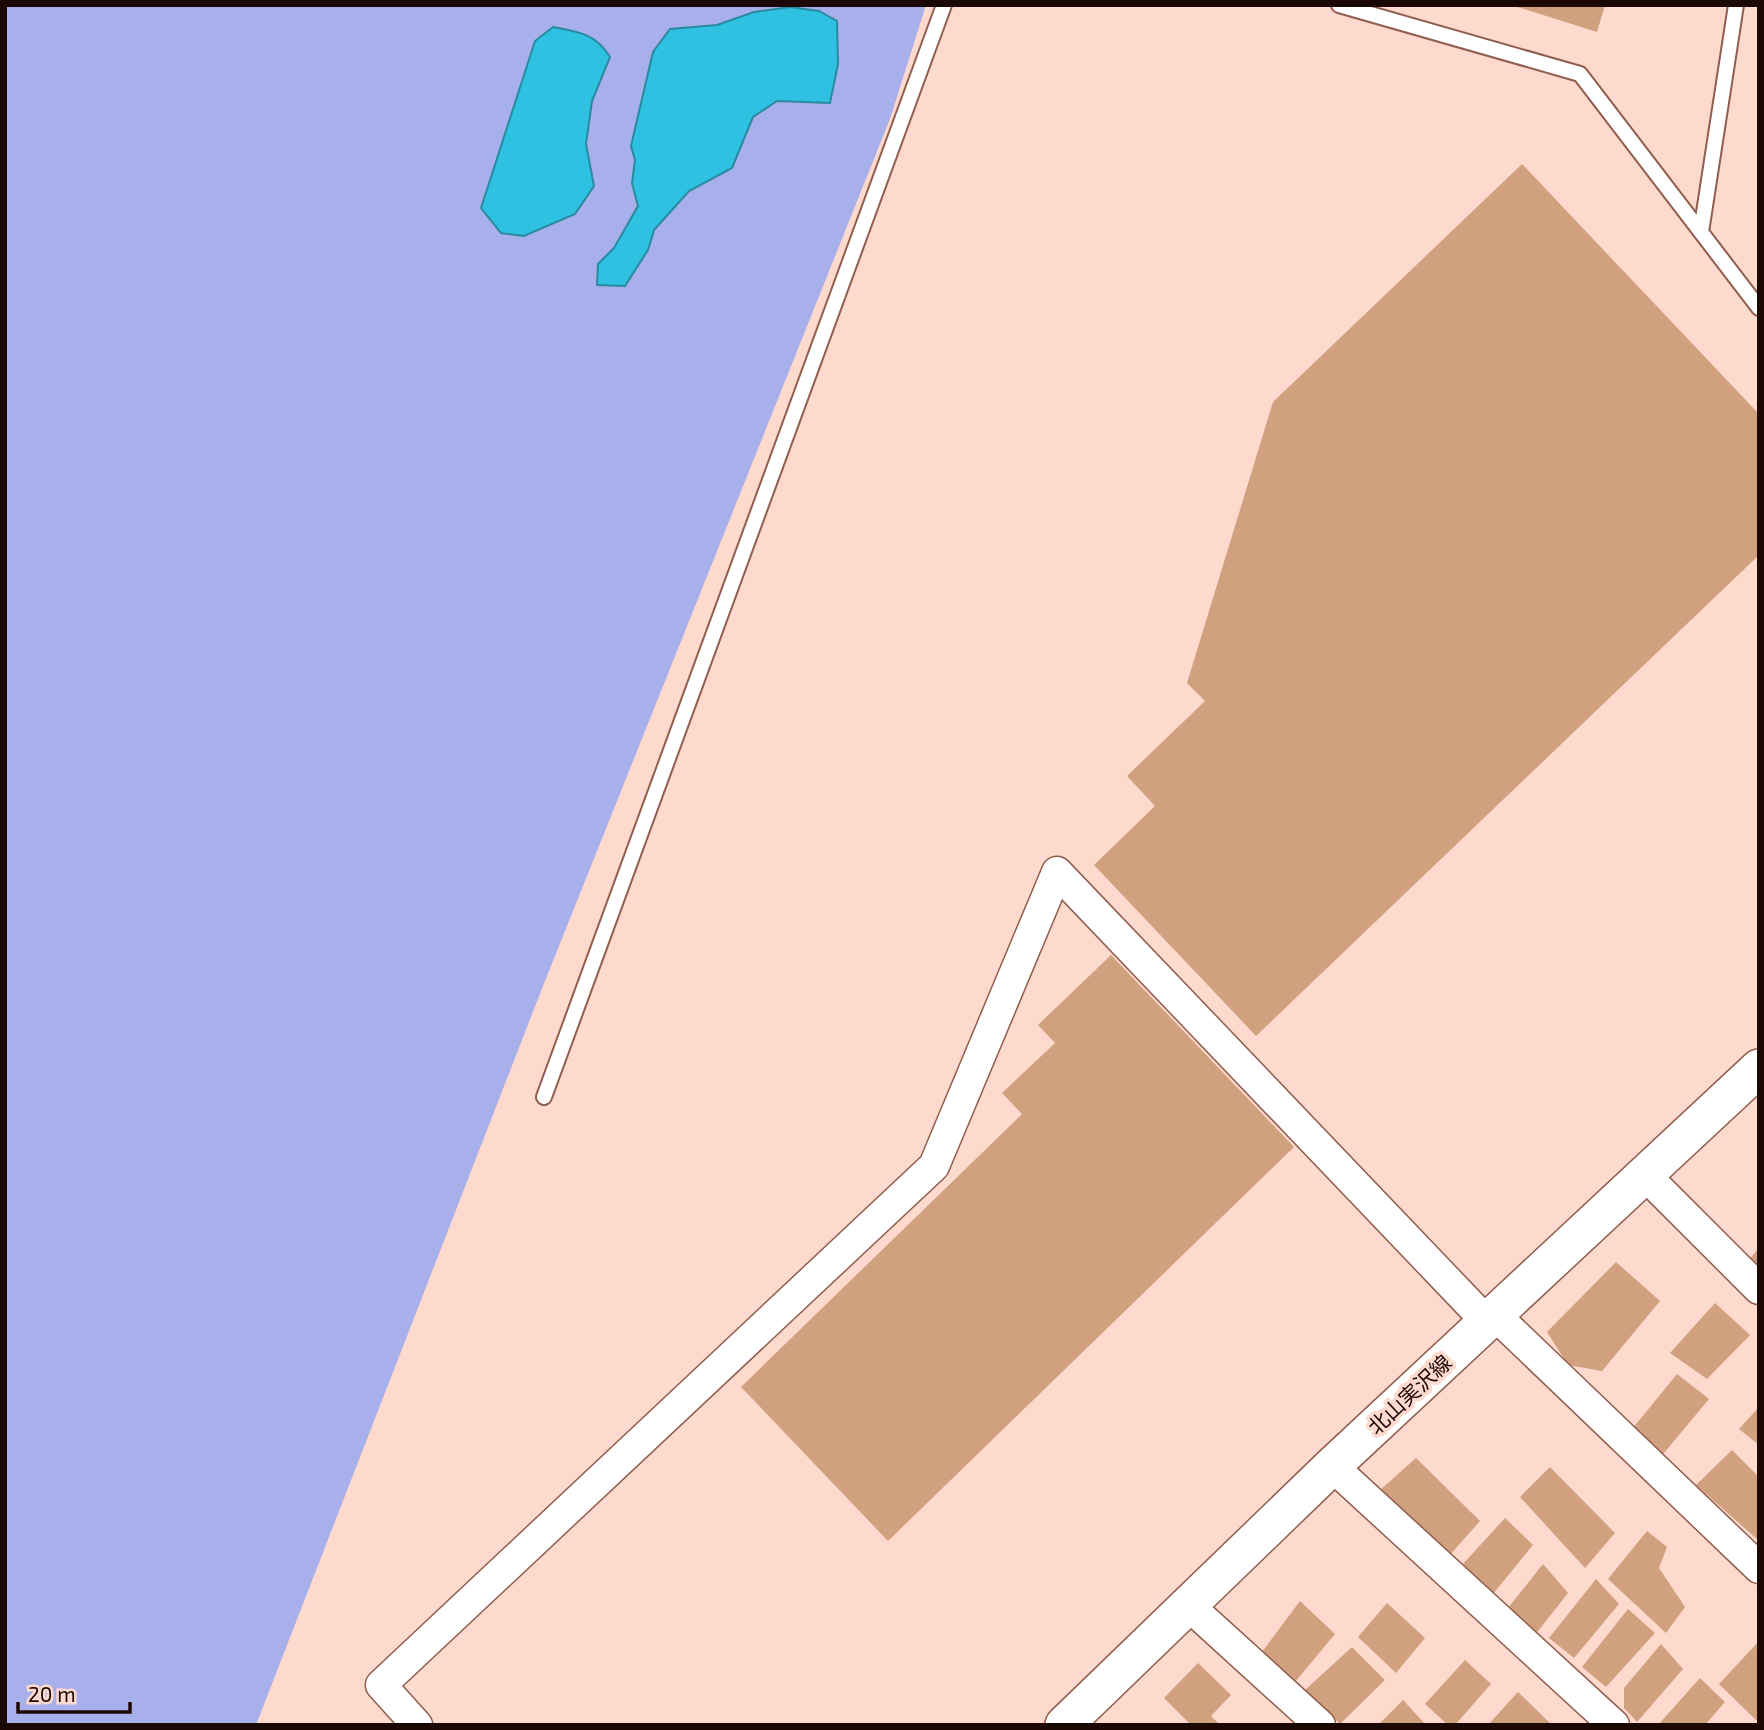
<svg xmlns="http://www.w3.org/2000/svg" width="1764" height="1730" font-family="'Exo 2','Noto Sans JP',sans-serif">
<rect width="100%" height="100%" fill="#fed9ce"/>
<path fill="#a7b0ea" d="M 5,5 L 926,5 L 890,119 L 541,991 L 256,1725 L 5,1725 Z"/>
<path fill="#2fc1e2" stroke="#298a9f" stroke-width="2" d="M 790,7 L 819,11 L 837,21 L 838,64 L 830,103 L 777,101 L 753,117 L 732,168 L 689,191 L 654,230 L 648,250 L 625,286 L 597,285 L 598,264 L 614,248 L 638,206 L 632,183 L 635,160 L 631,146 L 653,52 L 670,29 L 717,25 L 754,12 Z
M 553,27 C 579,32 596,34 610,57 L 592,101 L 586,144 L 594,186 L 575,214 L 524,236 L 501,233 L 481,208 L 535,41 Z"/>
<path fill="#d1a17f" d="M 1511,5 L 1605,5 L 1597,32 Z
M 1522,164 L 1759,414 L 1759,555 L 1256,1036 L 1094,865 L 1155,806 L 1127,776 L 1205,701 L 1187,683 L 1273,402 Z
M 1111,955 L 1294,1147 L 888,1541 L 741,1387 L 1022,1114 L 1002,1093 L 1055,1043 L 1038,1025 Z
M 1759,1248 L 1759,1272 L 1747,1262 Z
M 1616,1262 L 1660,1301 L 1602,1371 L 1568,1365 L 1547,1332 Z
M 1715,1303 L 1750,1335 L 1707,1379 L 1670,1353 Z
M 1677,1374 L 1709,1399 L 1659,1459 L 1628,1434 Z
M 1759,1407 L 1759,1445 L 1739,1429 Z
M 1732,1450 L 1759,1477 L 1759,1541 L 1696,1485 Z
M 1416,1458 L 1480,1521 L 1449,1556 L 1379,1491 Z
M 1550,1467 L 1615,1533 L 1585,1568 L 1520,1497 Z
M 1505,1518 L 1533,1545 L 1493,1594 L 1463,1564 Z
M 1647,1531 L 1667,1547 L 1659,1568 L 1685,1607 L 1666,1633 L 1608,1579 Z
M 1543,1564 L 1568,1593 L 1535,1635 L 1508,1608 Z
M 1596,1579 L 1619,1604 L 1574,1658 L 1549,1638 Z
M 1300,1601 L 1335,1634 L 1295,1682 L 1262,1652 Z
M 1387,1603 L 1425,1638 L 1396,1673 L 1358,1637 Z
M 1628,1609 L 1655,1633 L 1606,1687 L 1582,1667 Z
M 1759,1641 L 1759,1723 L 1719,1684 Z
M 1661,1644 L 1683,1669 L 1637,1722 L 1624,1708 L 1624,1688 Z
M 1352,1647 L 1385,1680 L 1340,1724 L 1305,1690 Z
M 1465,1660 L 1491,1684 L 1455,1725 L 1448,1725 L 1425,1704 Z
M 1198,1663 L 1231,1695 L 1211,1716 L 1220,1725 L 1191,1725 L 1164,1698 Z
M 1700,1678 L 1725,1702 L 1705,1725 L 1658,1725 Z
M 1518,1692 L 1552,1725 L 1488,1725 Z
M 1403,1700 L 1426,1725 L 1378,1725 Z"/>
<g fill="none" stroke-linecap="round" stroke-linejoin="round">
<defs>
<path id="service" d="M 1339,5 L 1580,74 L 1759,308
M 1701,232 L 1736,5
M 544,1097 L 944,5"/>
<path id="minor" d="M 1644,1174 L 1759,1289
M 1495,1315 L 1759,1568
M 1332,1466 L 1614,1725
M 1188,1605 L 1320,1725
M 417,1725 L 381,1685 L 934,1166 L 1057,872 L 1487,1322"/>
<path id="tertiary" d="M 1064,1725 L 1332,1466 L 1759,1068"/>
</defs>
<use href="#service" stroke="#915d4d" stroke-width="18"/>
<use href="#minor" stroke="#915d4d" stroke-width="33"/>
<use href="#tertiary" stroke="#915d4d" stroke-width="40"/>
<use href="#service" stroke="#fff" stroke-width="14"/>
<use href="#minor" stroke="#fff" stroke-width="30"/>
<use href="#tertiary" stroke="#fff" stroke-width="37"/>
</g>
<g text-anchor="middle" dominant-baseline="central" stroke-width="7" stroke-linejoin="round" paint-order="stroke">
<g font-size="21" fill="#1b0804" stroke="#fed9ce">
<text transform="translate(1409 1394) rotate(-43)">北山実沢線</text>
</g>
</g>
<rect width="1764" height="1730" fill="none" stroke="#1b0804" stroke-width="14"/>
<path d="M18 1702v10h112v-10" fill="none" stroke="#1b0804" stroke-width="3.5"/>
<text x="28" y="1702" font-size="21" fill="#1b0804" stroke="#fed9ce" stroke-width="5" paint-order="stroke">20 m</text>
</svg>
